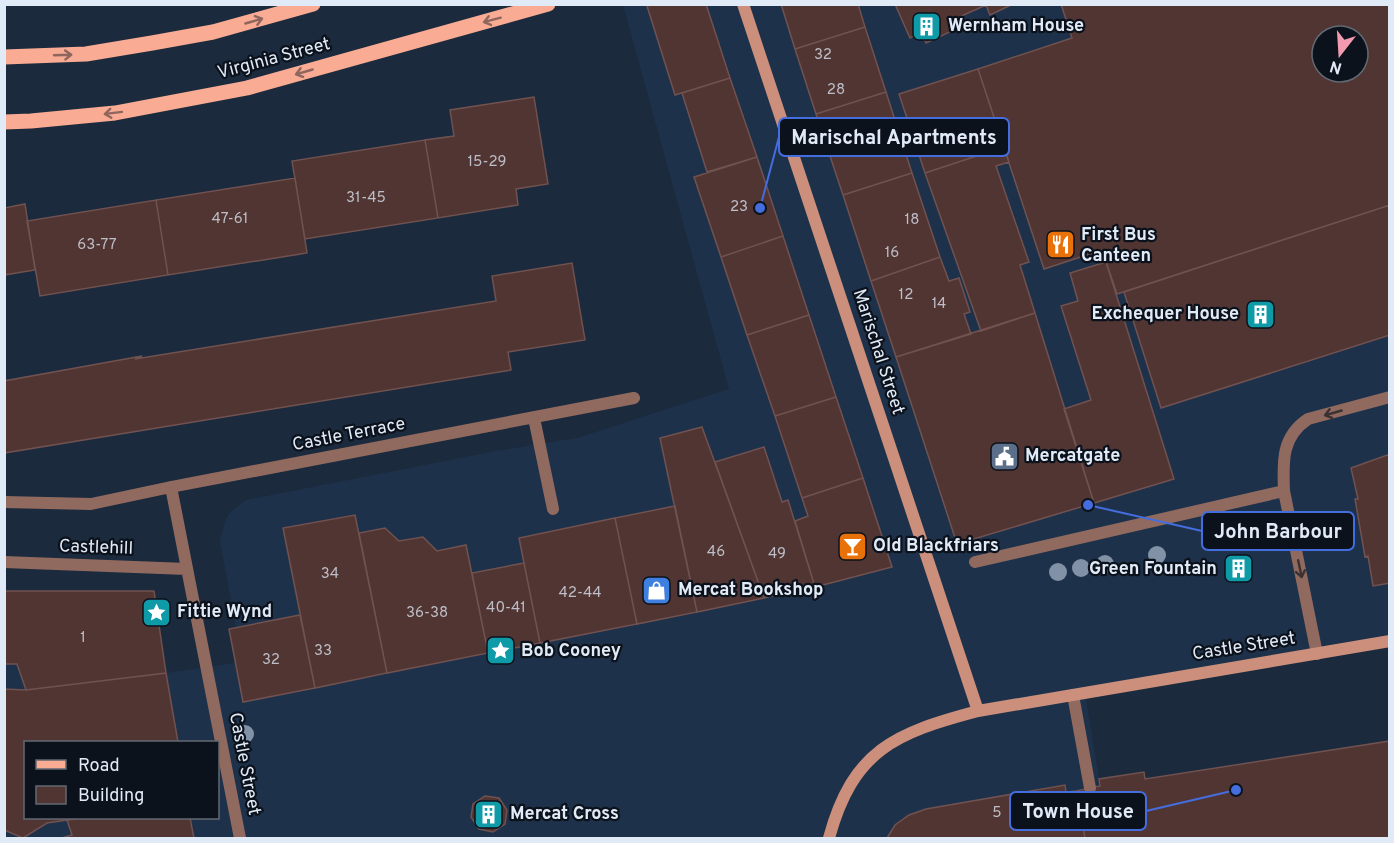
<svg xmlns="http://www.w3.org/2000/svg" width="1394" height="843" font-family="Overpass,sans-serif">
<rect width="100%" height="100%" fill="#1b2a3d"/>
<path fill="#1e314a" fill-rule="evenodd" d="M 623,5 L 1389,5 L 1389,641 L 1085,693 L 1109,838 L 5,838 L 4,664 L 17,664 L 26,690 L 166,673 L 235,663 L 229,629 L 236,628 L 220,541 L 223,528 L 228,515 L 233,510 L 246,500 L 496,451 L 577,438 L 729,389 ZM 1322,36 L 1358,36 L 1358,72 L 1322,72 ZM 26,742 L 218,742 L 218,818 L 26,818 Z"/>
<path fill="#513533" stroke="#705250" stroke-width="1.5" fill-rule="evenodd" d="M 653,4 L 706,4 L 730,78 L 675,95 L 647,6 Z
M 781,4 L 858,4 L 865,27 L 795,49 Z
M 895,4 L 1013,4 L 990,15 L 986,5 L 948,22 L 952,31 L 926,43 L 921,32 L 910,38 Z
M 1061,4 L 1390,4 L 1390,205 L 1117,294 L 1102,250 L 1044,269 L 978,69 L 1072,38 ZM 1322,36 L 1358,36 L 1358,72 L 1322,72 Z
M 865,27 L 886,92 L 816,114 L 795,49 Z
M 978,69 L 1004,147 L 925,173 L 899,94 Z
M 730,78 L 757,157 L 707,172 L 682,93 Z
M 886,92 L 912,173 L 843,195 L 816,114 Z
M 534,97 L 548,184 L 516,189 L 518,205 L 438,218 L 425,140 L 454,136 L 450,110 Z
M 425,140 L 438,218 L 305,239 L 292,161 Z
M 1004,147 L 1009,162 L 996,166 L 1029,262 L 1020,265 L 1035,313 L 981,331 L 925,173 Z
M 757,157 L 783,236 L 721,257 L 694,177 Z
M 912,173 L 940,257 L 871,281 L 843,195 Z
M 295,178 L 307,253 L 168,275 L 156,200 Z
M 156,200 L 168,275 L 40,296 L 27,221 Z
M 25,204 L 35,270 L 4,275 L 4,208 Z
M 1390,205 L 1390,335 L 1161,408 L 1124,292 Z
M 783,236 L 809,315 L 747,335 L 721,257 Z
M 940,257 L 949,281 L 959,278 L 970,312 L 964,314 L 971,334 L 896,357 L 871,281 Z
M 1106,262 L 1174,479 L 1094,503 L 1064,409 L 1091,400 L 1061,306 L 1078,301 L 1070,273 Z
M 572,263 L 585,340 L 508,352 L 511,370 L 4,453 L 4,381 L 142,356 L 135,359 L 496,301 L 492,276 Z
M 1035,313 L 1094,503 L 957,544 L 896,357 Z
M 809,315 L 836,397 L 775,416 L 747,335 Z
M 836,397 L 863,478 L 802,498 L 775,416 Z
M 702,427 L 764,598 L 697,612 L 660,438 Z
M 764,447 L 782,502 L 788,500 L 815,587 L 764,598 L 715,462 Z
M 1390,454 L 1390,583 L 1373,586 L 1368,556 L 1365,557 L 1355,499 L 1358,499 L 1351,468 Z
M 863,478 L 892,567 L 815,587 L 795,521 L 808,516 L 802,498 Z
M 675,506 L 697,612 L 637,624 L 615,518 Z
M 355,515 L 387,673 L 315,688 L 283,528 Z
M 615,518 L 637,624 L 540,643 L 519,538 Z
M 385,528 L 399,541 L 423,537 L 437,551 L 466,545 L 488,653 L 387,673 L 359,533 Z
M 1243,562 L 1245,575 L 1233,576 L 1231,564 Z
M 524,563 L 540,643 L 488,653 L 472,573 Z
M 4,591 L 154,591 L 166,673 L 26,690 L 17,664 L 4,664 Z
M 300,615 L 315,688 L 243,702 L 229,629 Z
M 166,673 L 178,742 L 26,742 L 26,818 L 81,818 L 47,823 L 23,838 L 4,830 L 4,689 L 26,690 Z
M 1390,741 L 1390,838 L 1085,838 L 1076,791 L 1100,786 L 1099,779 L 1144,772 L 1145,779 Z
M 1065,785 L 1066,792 L 1076,791 L 1085,838 L 887,838 L 895,825 L 909,815 L 926,809 Z
M 485,796 L 499,798 L 507,810 L 505,824 L 493,832 L 479,829 L 471,817 L 473,804 Z
M 81,818 L 190,818 L 194,838 L 62,838 L 72,835 L 67,820 Z"/>
<g fill="none" stroke-linecap="round" stroke-linejoin="round">
<path stroke="#916a5f" stroke-width="12" d="M 1073,695 L 1090,788"/>
<path stroke="#916a5f" stroke-width="12" d="M 534,418 L 553,509
M 171,487 L 240,838
M 4,502 L 91,504 L 171,487 L 634,398
M 4,562 L 187,569
M 975,562 L 1284,491
M 1317,654 L 1284,491 C 1283,462 1281,437 1308,419 L 1390,397"/>
<path stroke="#cb8f7c" stroke-width="12" d="M 743,4 L 978,711
M 829,838 C 853,750 895,733 978,711 L 1390,641"/>
<path stroke="#f9ab93" stroke-width="15" d="M 4,57 L 86,54 L 152,43 L 213,32 L 313,4
M 4,122 L 31,121 L 115,113 L 247,88 L 548,4"/>
</g>
<g fill="#8191a6">
<circle cx="1157" cy="555" r="9"/>
<circle cx="1105" cy="564" r="9"/>
<circle cx="1081" cy="568" r="9"/>
<circle cx="1058" cy="572" r="9"/>
<circle cx="245" cy="734" r="9"/>
</g>
<defs><path id="oneway-shaft" d="M-6 0H5M1.5-3L5.5 0L1.5 3" fill="none" stroke-width="1.6" stroke-linecap="round" stroke-linejoin="round" transform="scale(1.5)"/></defs>
<g stroke="#8e665d">
<use href="#oneway-shaft" transform="translate(492 20) rotate(165)"/>
<use href="#oneway-shaft" transform="translate(254 21) rotate(-16)"/>
<use href="#oneway-shaft" transform="translate(63 55) rotate(-2)"/>
<use href="#oneway-shaft" transform="translate(304 72) rotate(164)"/>
<use href="#oneway-shaft" transform="translate(113 113) rotate(173)"/>
</g>
<g stroke="#3b3133">
<use href="#oneway-shaft" transform="translate(1333 413) rotate(164)"/>
<use href="#oneway-shaft" transform="translate(1300 569) rotate(78)"/>
</g>
<defs>
<symbol id="building-square" viewBox="-11 -11 22 22"><rect x="-9" y="-9" width="18" height="18" rx="4" fill="#0f9aa8" stroke="#0c121b"/><path d="M-4-6H4V6H1V3H-1V6H-4ZM-2.5-4.3h1.7v1.8h-1.7ZM.8-4.3h1.7v1.8H.8ZM-2.5-1h1.7V.8h-1.7ZM.8-1h1.7V.8H.8Z" fill="#fff"/></symbol>
<symbol id="restaurant-square" viewBox="-11 -11 22 22"><rect x="-9" y="-9" width="18" height="18" rx="4" fill="#e8710a" stroke="#0c121b"/><path d="M-5-6h1v4h1v-4h1v4h1v-4h1v5L-1.5 .5V6h-2V.5L-5-1ZM5-6V6H3V1.5H1.5Q1.5-4 5-6Z" fill="#fff"/></symbol>
<symbol id="civic-square" viewBox="-11 -11 22 22"><rect x="-9" y="-9" width="18" height="18" rx="4" fill="#5c6f8a" stroke="#0c121b"/><path d="M-.6-6.5H3V-4.5H.6V-3L4-1V1h2V6H-6V1h2V-1L-.6-3ZM-1.2 2.5V6h2.4V2.5Z" fill="#fff"/></symbol>
<symbol id="bar-square" viewBox="-11 -11 22 22"><rect x="-9" y="-9" width="18" height="18" rx="4" fill="#e8710a" stroke="#0c121b"/><path d="M-6-5H6L.8 .8V4.5H3.5V6h-7V4.5H-.8V.8Z" fill="#fff"/></symbol>
<symbol id="shop-square" viewBox="-11 -11 22 22"><rect x="-9" y="-9" width="18" height="18" rx="4" fill="#3f7fe0" stroke="#0c121b"/><path d="M-5-2.5h2.3a2.7 3.5 0 0 1 5.4 0H5L5.5 6h-11ZM-1.5-2.5h3a1.5 2.3 0 0 0-3 0Z" fill="#fff"/></symbol>
<symbol id="sight-square" viewBox="-11 -11 22 22"><rect x="-9" y="-9" width="18" height="18" rx="4" fill="#0f9aa8" stroke="#0c121b"/><path d="M0-6L1.8-2.2L6-1.7L2.9 1.2L3.7 5.4L0 3.3L-3.7 5.4L-2.9 1.2L-6-1.7L-1.8-2.2Z" fill="#fff"/></symbol>
</defs>
<g fill-rule="evenodd">
<use href="#building-square" x="910" y="10" width="33" height="33"/>
<use href="#restaurant-square" x="1044" y="228" width="33" height="33"/>
<use href="#building-square" x="1244" y="298" width="33" height="33"/>
<use href="#civic-square" x="988" y="440" width="33" height="33"/>
<use href="#bar-square" x="836" y="530" width="33" height="33"/>
<use href="#building-square" x="1222" y="552" width="33" height="33"/>
<use href="#shop-square" x="640" y="574" width="33" height="33"/>
<use href="#sight-square" x="140" y="596" width="33" height="33"/>
<use href="#sight-square" x="484" y="634" width="33" height="33"/>
<use href="#building-square" x="472" y="798" width="33" height="33"/>
</g>
<g text-anchor="middle" dominant-baseline="central" stroke-width="4.5" stroke-linejoin="round" paint-order="stroke">
<g font-size="15" fill="#bdbec7">
<text x="823" y="55">32</text>
<text x="836" y="90">28</text>
<text x="487" y="162">15-29</text>
<text x="366" y="198">31-45</text>
<text x="739" y="207">23</text>
<text x="230" y="219">47-61</text>
<text x="912" y="220">18</text>
<text x="97" y="245">63-77</text>
<text x="892" y="253">16</text>
<text x="906" y="295">12</text>
<text x="939" y="304">14</text>
<text x="716" y="552">46</text>
<text x="777" y="554">49</text>
<text x="330" y="574">34</text>
<text x="580" y="593">42-44</text>
<text x="506" y="608">40-41</text>
<text x="427" y="613">36-38</text>
<text x="83" y="638">1</text>
<text x="323" y="651">33</text>
<text x="271" y="660">32</text>
<text x="997" y="813">5</text>
</g>
<g font-size="18" font-weight="bold" fill="#e1ebf8" stroke="#0c121b" text-anchor="start">
<text x="948" y="26">Wernham House</text>
<text x="1081" y="235">First Bus<tspan x="1081" dy="21">Canteen</tspan></text>
<text x="1239" y="314" text-anchor="end">Exchequer House</text>
<text x="1025" y="456">Mercatgate</text>
<text x="873" y="546">Old Blackfriars</text>
<text x="1217" y="569" text-anchor="end">Green Fountain</text>
<text x="678" y="590">Mercat Bookshop</text>
<text x="177" y="612">Fittie Wynd</text>
<text x="521" y="651">Bob Cooney</text>
<text x="510" y="814">Mercat Cross</text>
</g>
<g font-size="18" fill="#e1ebf8" stroke="#0c121b">
<text transform="translate(274 59) rotate(-15)">Virginia Street</text>
<text transform="translate(878 352) rotate(72)">Marischal Street</text>
<text transform="translate(349 435) rotate(-11)">Castle Terrace</text>
<text transform="translate(96 548) rotate(2)">Castlehill</text>
<text transform="translate(1244 647) rotate(-9)">Castle Street</text>
<text transform="translate(244 764) rotate(79)">Castle Street</text>
</g>
</g>
<path fill="none" stroke="#446dde" stroke-width="2" d="M760 208L779 137M1088 505L1202 531M1236 790L1146 811"/>
<g fill="#446dde" stroke="#0c121b" stroke-width="2">
<circle cx="760" cy="208" r="6"/>
<circle cx="1088" cy="505" r="6"/>
<circle cx="1236" cy="790" r="6"/>
</g>
<g fill="#0c121b" stroke="#446dde" stroke-width="2">
<rect x="779" y="118" width="230" height="38" rx="6"/>
<rect x="1202" y="512" width="152" height="38" rx="6"/>
<rect x="1010" y="792" width="136" height="38" rx="6"/>
</g>
<g font-size="20" text-anchor="middle" font-weight="bold" fill="#e1ebf8">
<text x="894" y="144">Marischal Apartments</text>
<text x="1278" y="538">John Barbour</text>
<text x="1078" y="818">Town House</text>
</g>
<rect width="1394" height="843" fill="none" stroke="#e1ebf8" stroke-width="12"/>
<rect x="24" y="741" width="195" height="78" fill="#0c121b" stroke="#616973" stroke-width="1.5"/>
<rect x="36" y="760" width="30" height="9" fill="#f9ab93" stroke="#616973" stroke-width="1.5"/>
<text x="78" y="771" font-size="18" fill="#e1ebf8">Road</text>
<rect x="36" y="786" width="30" height="18" fill="#513533" stroke="#616973" stroke-width="1.5"/>
<text x="78" y="801" font-size="18" fill="#e1ebf8">Building</text>
<g transform="translate(1340 54) rotate(197)"><circle r="28" fill="#0c121b" stroke="#616973" stroke-width="1.5"/>
<path d="M0-4.5L10 22L0 15L-10 22Z" fill="#f29aaf"/>
<text y="-9" font-size="16" font-weight="bold" text-anchor="middle" fill="#e1ebf8">N</text>
</g>
</svg>
